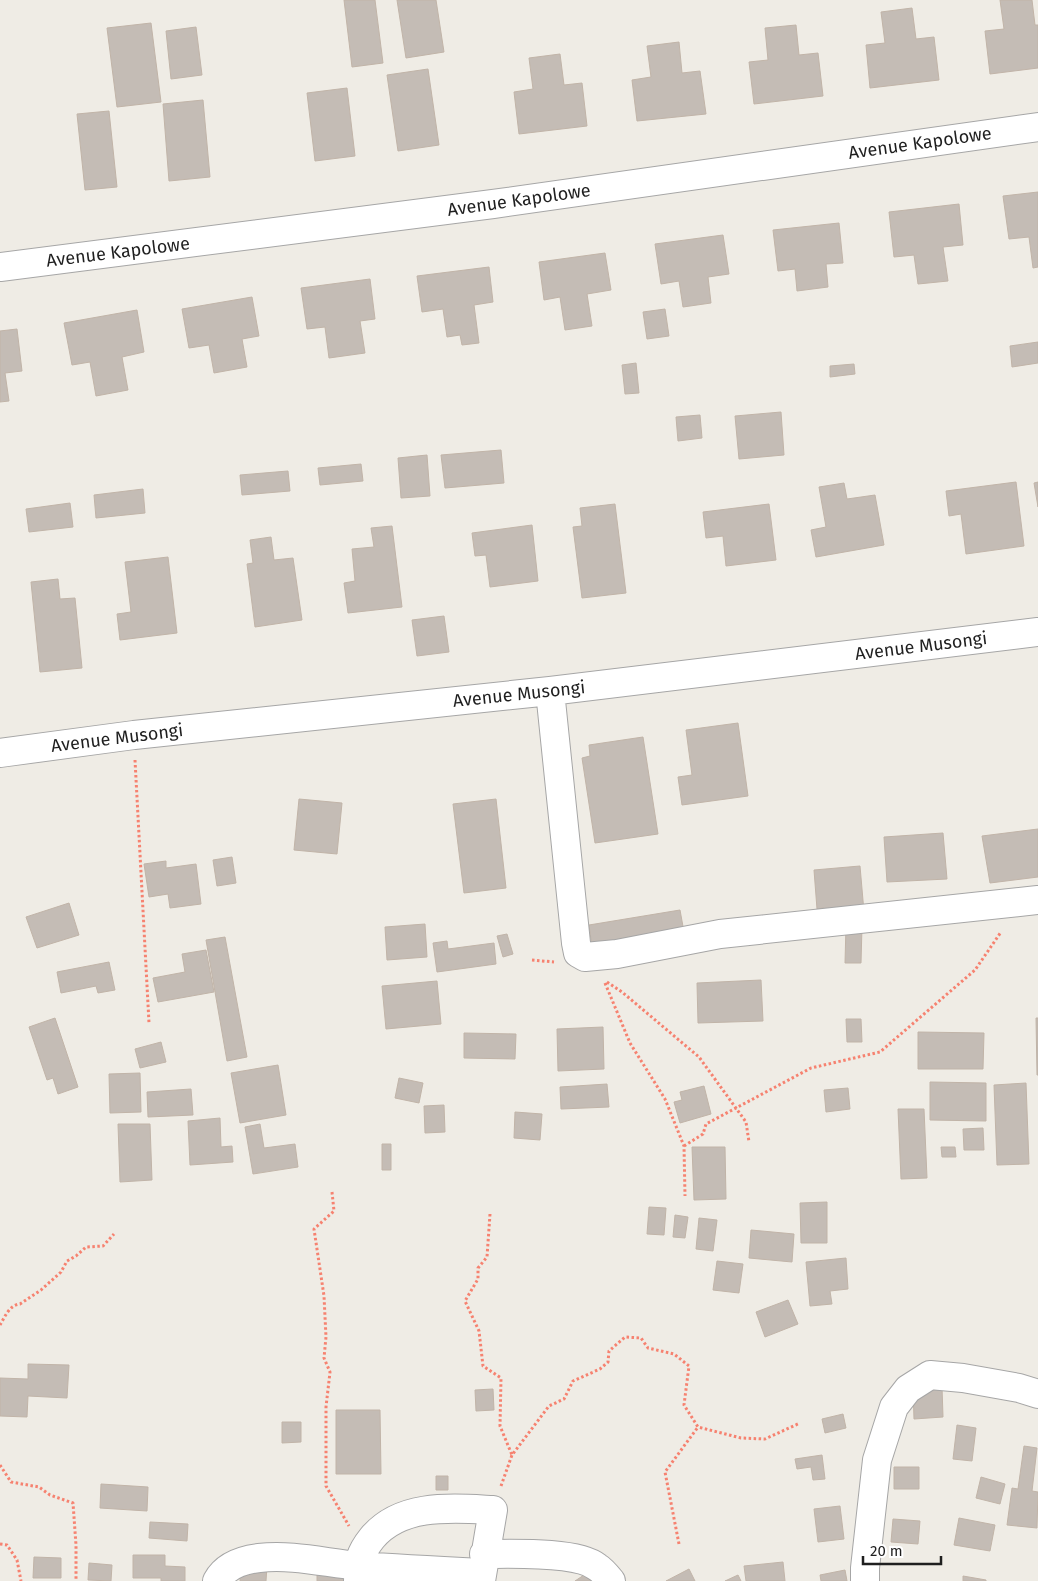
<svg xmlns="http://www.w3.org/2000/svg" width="1038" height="1581" font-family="'Fira Sans',sans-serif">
<rect width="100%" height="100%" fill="#efece5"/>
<path fill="#c4bcb5" stroke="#c1b4a8" d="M 344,0 L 375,0 L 383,63 L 352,67 Z
M 397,0 L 436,0 L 444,52 L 406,58 Z
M 1000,0 L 1032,0 L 1035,25 L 1038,25 L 1038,68 L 990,74 L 985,31 L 1004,29 Z
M 912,8 L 916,39 L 934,37 L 939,80 L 870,88 L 866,45 L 885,43 L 881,12 Z
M 151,23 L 161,102 L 117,107 L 107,28 Z
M 796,25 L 799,55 L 818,53 L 823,96 L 754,104 L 749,62 L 768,60 L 765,28 Z
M 196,27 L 202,75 L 171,79 L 166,31 Z
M 679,42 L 682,73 L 700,71 L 706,114 L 637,121 L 632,80 L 651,77 L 647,46 Z
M 560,54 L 564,85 L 582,83 L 587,126 L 519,134 L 514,92 L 533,89 L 529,58 Z
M 428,69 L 439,145 L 398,151 L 387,75 Z
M 347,88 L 355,156 L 315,161 L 307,93 Z
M 203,100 L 210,177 L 169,181 L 163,104 Z
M 109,111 L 117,187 L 85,190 L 77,114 Z
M 1038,192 L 1038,267 L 1033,268 L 1029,237 L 1009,239 L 1003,196 Z
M 959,204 L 963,245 L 943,247 L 948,281 L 918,284 L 914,255 L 894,257 L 889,212 Z
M 839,223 L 843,263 L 826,264 L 828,287 L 797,291 L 795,269 L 778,271 L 773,230 Z
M 723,235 L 729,274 L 708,277 L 711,303 L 683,307 L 679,281 L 661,284 L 655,244 Z
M 605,253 L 611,290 L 587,294 L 592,326 L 565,330 L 560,297 L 544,300 L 539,262 Z
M 489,267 L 493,302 L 474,305 L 479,343 L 462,345 L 460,335 L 447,337 L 443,309 L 422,312 L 417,276 Z
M 370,279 L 375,319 L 360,321 L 365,353 L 329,358 L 325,327 L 307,329 L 301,288 Z
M 252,297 L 259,336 L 242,339 L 247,367 L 214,373 L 209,345 L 189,348 L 182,309 Z
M 665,309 L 669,336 L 647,339 L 643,312 Z
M 137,310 L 144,352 L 122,357 L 128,390 L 96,396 L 90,362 L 72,365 L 64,323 Z
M 17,329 L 22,371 L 5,373 L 9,401 L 0,402 L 0,331 Z
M 1038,342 L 1038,363 L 1012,367 L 1010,346 Z
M 636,363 L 639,393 L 625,394 L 622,365 Z
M 854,364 L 855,374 L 830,377 L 830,366 Z
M 781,412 L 784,455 L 739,459 L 735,416 Z
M 700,415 L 702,438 L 678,441 L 676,417 Z
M 501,450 L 504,483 L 445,488 L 441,455 Z
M 427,455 L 430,496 L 401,498 L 398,458 Z
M 361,464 L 363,481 L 320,485 L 318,468 Z
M 288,471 L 290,491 L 242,495 L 240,475 Z
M 1016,482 L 1024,546 L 966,554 L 961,514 L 949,516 L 946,491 Z
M 1038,482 L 1038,507 L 1034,483 Z
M 844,483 L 847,499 L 875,495 L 884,545 L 816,557 L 811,530 L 826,527 L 819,487 Z
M 143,489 L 145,513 L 96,518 L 94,495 Z
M 70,503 L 73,527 L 29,532 L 26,509 Z
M 615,504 L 626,593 L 582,598 L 573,527 L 582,526 L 580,508 Z
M 769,504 L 776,560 L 726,566 L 723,536 L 706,538 L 703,512 Z
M 532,525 L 538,581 L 490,587 L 486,555 L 475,556 L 472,533 Z
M 392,526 L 402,607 L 348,613 L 344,583 L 355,581 L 352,549 L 374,547 L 371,528 Z
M 271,537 L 274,560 L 293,558 L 302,620 L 255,627 L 247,564 L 253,563 L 250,540 Z
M 168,557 L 177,633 L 120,640 L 117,614 L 131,612 L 125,562 Z
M 58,579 L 60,599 L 75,598 L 82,668 L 40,672 L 31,582 Z
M 444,616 L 449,652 L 417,656 L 412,620 Z
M 738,723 L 748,796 L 682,805 L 678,777 L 692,775 L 686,730 Z
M 643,737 L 658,834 L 595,843 L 582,758 L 590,756 L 589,745 Z
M 299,799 L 342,803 L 337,854 L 294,850 Z
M 496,799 L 506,888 L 464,893 L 453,804 Z
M 1038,829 L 1038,877 L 990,883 L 982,836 Z
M 943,833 L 947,879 L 887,882 L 884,837 Z
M 232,857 L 236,883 L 217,886 L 213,860 Z
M 166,861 L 166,868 L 196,864 L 201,904 L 170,908 L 168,894 L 149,897 L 144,864 Z
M 860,866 L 864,912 L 825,915 L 824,908 L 817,909 L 814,870 Z
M 69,903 L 79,935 L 37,948 L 26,917 Z
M 680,910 L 684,932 L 592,947 L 589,925 Z
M 425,924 L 427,957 L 387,960 L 385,927 Z
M 846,925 L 862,926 L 861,963 L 845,963 Z
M 507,934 L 513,954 L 503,957 L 497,936 Z
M 225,937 L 247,1057 L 227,1061 L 206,940 Z
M 447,941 L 448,949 L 494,943 L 496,964 L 437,972 L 433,943 Z
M 206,950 L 214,992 L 158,1002 L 153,978 L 185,972 L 182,954 Z
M 109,962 L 115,990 L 98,993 L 96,986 L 61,993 L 57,972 Z
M 761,980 L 763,1021 L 698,1023 L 697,983 Z
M 437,981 L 441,1024 L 386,1029 L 382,986 Z
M 55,1018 L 78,1087 L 58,1094 L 53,1078 L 47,1080 L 29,1027 Z
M 1036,1018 L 1038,1018 L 1038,1075 L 1037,1075 Z
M 846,1019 L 861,1019 L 862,1042 L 847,1042 Z
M 603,1027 L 604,1069 L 558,1071 L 557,1029 Z
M 918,1032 L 984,1033 L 983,1069 L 918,1069 Z
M 464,1033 L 516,1034 L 515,1059 L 464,1058 Z
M 161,1042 L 166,1062 L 140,1068 L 135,1049 Z
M 278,1065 L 286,1115 L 240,1123 L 231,1073 Z
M 140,1073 L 141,1112 L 110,1113 L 109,1074 Z
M 399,1078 L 423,1083 L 419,1103 L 395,1098 Z
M 930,1082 L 986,1083 L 986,1121 L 930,1120 Z
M 1026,1083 L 1029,1164 L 997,1165 L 994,1085 Z
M 607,1084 L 609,1107 L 561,1109 L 560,1087 Z
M 704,1086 L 711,1114 L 680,1123 L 674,1102 L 682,1100 L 680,1092 Z
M 848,1088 L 850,1109 L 826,1112 L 824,1090 Z
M 191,1089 L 193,1115 L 148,1117 L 147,1092 Z
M 444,1105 L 445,1132 L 425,1133 L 424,1106 Z
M 898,1109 L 924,1109 L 927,1178 L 901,1179 Z
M 515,1112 L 542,1114 L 540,1140 L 514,1138 Z
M 220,1118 L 221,1147 L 232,1146 L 233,1162 L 190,1165 L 188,1121 Z
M 118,1124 L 150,1124 L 152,1180 L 120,1182 Z
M 260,1124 L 264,1148 L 295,1144 L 298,1167 L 253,1174 L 245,1127 Z
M 983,1128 L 984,1150 L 964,1150 L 963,1129 Z
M 382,1144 L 391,1144 L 391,1170 L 382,1170 Z
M 692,1147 L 725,1147 L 726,1199 L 694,1200 Z
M 941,1147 L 955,1147 L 956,1157 L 942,1157 Z
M 827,1202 L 827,1243 L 801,1243 L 800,1203 Z
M 649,1207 L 666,1208 L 664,1235 L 647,1234 Z
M 675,1215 L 688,1217 L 685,1238 L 673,1237 Z
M 699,1218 L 717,1220 L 713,1251 L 696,1249 Z
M 751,1230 L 794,1234 L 792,1262 L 749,1258 Z
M 846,1258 L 848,1289 L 830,1291 L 832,1304 L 810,1306 L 806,1262 Z
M 717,1261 L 743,1264 L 739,1293 L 713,1290 Z
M 788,1300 L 798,1324 L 765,1337 L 756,1312 Z
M 28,1364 L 69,1365 L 67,1398 L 28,1396 L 27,1417 L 0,1416 L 0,1378 L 28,1379 Z
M 942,1387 L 943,1417 L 914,1419 L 913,1388 Z
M 493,1389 L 494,1410 L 476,1411 L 475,1390 Z
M 336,1410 L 380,1410 L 381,1474 L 336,1474 Z
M 843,1414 L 846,1428 L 825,1433 L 822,1419 Z
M 282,1422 L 301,1422 L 301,1442 L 282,1443 Z
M 957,1425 L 976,1428 L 972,1461 L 953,1459 Z
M 1024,1446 L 1037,1448 L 1032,1491 L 1038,1492 L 1037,1528 L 1007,1525 L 1012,1488 L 1018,1489 Z
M 822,1455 L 825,1479 L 813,1480 L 811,1467 L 797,1469 L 795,1459 Z
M 894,1467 L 919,1467 L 919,1489 L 894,1489 Z
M 436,1476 L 448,1476 L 448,1490 L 436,1490 Z
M 981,1477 L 1005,1484 L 1000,1504 L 976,1498 Z
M 101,1484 L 148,1487 L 147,1511 L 100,1508 Z
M 840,1506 L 844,1539 L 818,1542 L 814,1509 Z
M 959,1518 L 995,1525 L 990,1551 L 954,1545 Z
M 893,1519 L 920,1521 L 918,1544 L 891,1542 Z
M 150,1522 L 188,1524 L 187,1541 L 149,1538 Z
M 133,1555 L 165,1555 L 165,1566 L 185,1567 L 185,1581 L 161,1581 L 161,1578 L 133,1578 Z
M 34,1557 L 61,1558 L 61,1578 L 33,1578 Z
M 783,1562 L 785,1581 L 746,1581 L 744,1566 Z
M 89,1563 L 112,1565 L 111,1581 L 88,1580 Z
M 241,1565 L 267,1566 L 266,1581 L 240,1581 Z
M 689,1569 L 695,1581 L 666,1581 Z
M 845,1570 L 847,1581 L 821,1581 L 820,1575 Z
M 317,1571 L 344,1571 L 344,1581 L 317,1581 Z
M 587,1573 L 592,1581 L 575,1581 Z
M 738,1575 L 741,1581 L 725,1581 Z
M 963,1576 L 986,1580 L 986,1581 L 963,1581 Z"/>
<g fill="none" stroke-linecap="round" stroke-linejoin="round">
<defs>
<path id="minor" d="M 0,267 L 493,204 L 1038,127
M 550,691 L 576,943 L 578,953 L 585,957 L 617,954 L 720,934 L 1038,900
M 0,753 L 134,735 L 550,691 L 1038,632
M 484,1554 C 510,1554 577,1551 597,1567 C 602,1570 607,1576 611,1581
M 217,1581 C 225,1566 243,1560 259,1558 C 292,1554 326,1563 359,1566 C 400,1569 441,1571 482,1573
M 358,1581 C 358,1562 360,1553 372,1538 C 401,1503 452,1508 493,1510 L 481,1581
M 865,1581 L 865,1568 L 877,1460 L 894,1407 L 908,1389 L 930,1375 L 963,1378 L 1019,1388 L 1038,1394"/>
</defs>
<use href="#minor" stroke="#a6a6a6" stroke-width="30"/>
<path stroke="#f68270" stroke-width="3" stroke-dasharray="2.5 2.5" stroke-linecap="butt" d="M 135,760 L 149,1023
M 532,960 L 554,962
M 607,982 L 622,992 L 699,1057 L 746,1122 L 749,1142
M 605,983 L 630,1043 L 665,1099 L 684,1146 L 685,1196
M 684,1146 L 703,1134 L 706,1124 L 811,1068 L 880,1052 L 975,970 L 1001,932
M 332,1192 L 334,1211 L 314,1229 L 324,1296 L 326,1337 L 324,1358 L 330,1372 L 326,1407 L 326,1486 L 349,1526
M 490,1214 L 487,1257 L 478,1268 L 478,1279 L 465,1301 L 479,1331 L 483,1366 L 501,1378 L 500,1426 L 512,1455
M 0,1325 C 5,1317 9,1305 20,1304 L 41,1290 L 61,1272 L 67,1261 L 76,1256 L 86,1247 L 103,1246 L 114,1234
M 0,1465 L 11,1482 L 39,1487 L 50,1495 L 73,1503 L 76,1545 L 76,1581
M 501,1486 L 512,1455 L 549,1406 L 564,1399 L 573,1381 L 600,1369 L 608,1362 L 609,1351 L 625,1337 L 641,1338 L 648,1348 L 674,1354 L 689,1366 L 684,1405 L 698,1427 L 741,1438 L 765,1439 L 800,1423
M 0,1544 L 7,1545 L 17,1560 L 21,1581
M 679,1544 L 665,1472 L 698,1427"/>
<use href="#minor" stroke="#fff" stroke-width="28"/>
</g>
<g text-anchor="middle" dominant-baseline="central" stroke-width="5" stroke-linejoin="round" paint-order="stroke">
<g font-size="18" fill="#1f1f1f" stroke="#fff">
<text transform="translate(920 143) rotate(-8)">Avenue Kapolowe</text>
<text transform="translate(519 200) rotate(-8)">Avenue Kapolowe</text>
<text transform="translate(118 252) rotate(-7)">Avenue Kapolowe</text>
<text transform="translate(921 646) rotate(-7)">Avenue Musongi</text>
<text transform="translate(519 694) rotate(-6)">Avenue Musongi</text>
<text transform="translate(117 738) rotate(-7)">Avenue Musongi</text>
</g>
</g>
<path d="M863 1556v8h78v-8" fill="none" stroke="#1f1f1f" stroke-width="2.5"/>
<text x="870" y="1556" font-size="15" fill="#1f1f1f" stroke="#ffffff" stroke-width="4" paint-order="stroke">20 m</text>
</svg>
